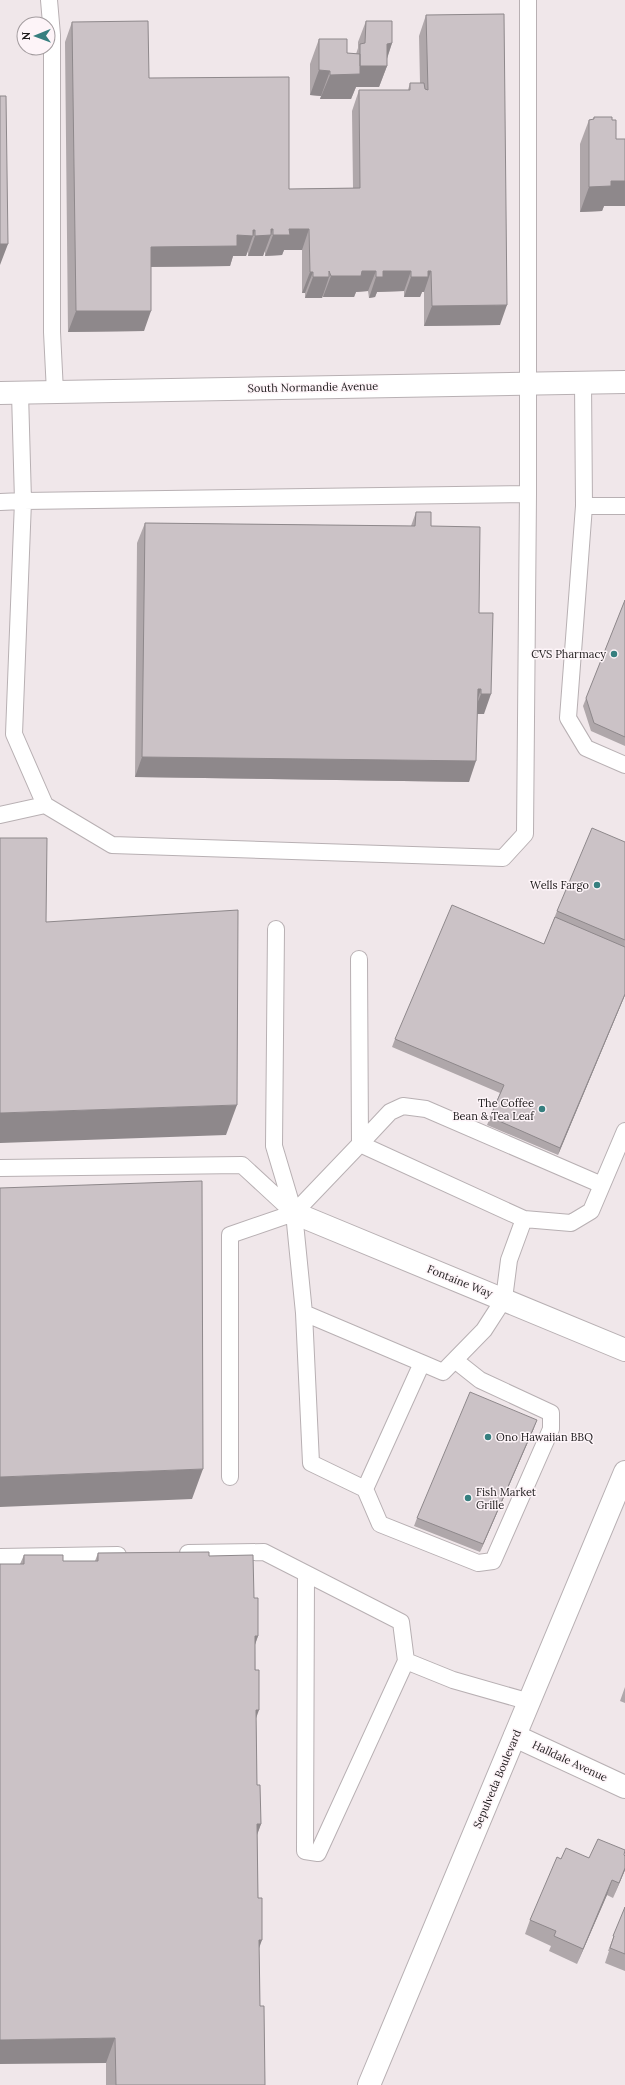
<svg xmlns="http://www.w3.org/2000/svg" width="625" height="2085" font-family="Lora,serif">
<rect width="100%" height="100%" fill="#f0e7ea"/>
<g fill="none" stroke-linecap="round" stroke-linejoin="round">
<defs>
<path id="lane" d="M 49,0 L 52,35 L 52,332 L 55,392
M 528,0 L 528,494 L 23,501 L 14,734 L 45,805 L 112,845 L 503,858 L 525,834 L 528,494
M 583,382 L 584,506 L 625,506
M 0,502 L 23,501 L 20,393
M 584,506 L 568,718 L 586,748 L 625,765
M 0,815 L 45,805
M 276,929 L 274,1146 L 294,1213 L 304,1313 L 311,1463 L 365,1489 L 422,1363 L 443,1372 L 484,1330 L 504,1299 L 509,1260 L 524,1219 L 571,1223 L 591,1211 L 625,1131
M 359,959 L 360,1144
M 360,1144 L 390,1112 L 403,1106 L 426,1109 L 602,1185
M 0,1168 L 242,1165 L 294,1213
M 304,1313 L 422,1363
M 230,1477 L 230,1235 L 294,1213 L 360,1144 L 524,1219
M 365,1489 L 380,1524 L 478,1563 L 493,1561 L 551,1429 L 551,1413 L 480,1380 L 456,1361
M 188,1553 L 264,1552 L 401,1622 L 406,1661 L 318,1853 L 305,1851 L 306,1574
M 0,1557 L 118,1555
M 406,1661 L 453,1680 L 530,1702"/>
<path id="street" d="M 294,1213 L 625,1350
M 515,1736 L 625,1787"/>
<path id="primary" d="M 0,393 L 625,382
M 369,2085 L 625,1472"/>
</defs>
<use href="#lane" stroke="#b8b0b3" stroke-width="18"/>
<use href="#street" stroke="#b8b0b3" stroke-width="24"/>
<use href="#primary" stroke="#b8b0b3" stroke-width="24"/>
<use href="#lane" stroke="#fff" stroke-width="16"/>
<use href="#street" stroke="#fff" stroke-width="22"/>
<use href="#primary" stroke="#fff" stroke-width="22"/>
</g>
<path fill="#afa7aa" d="M 426,15 L 500,325 L 424,326 L 424,292 L 422,292 L 420,297 L 404,297 L 404,291 L 377,292 L 375,297 L 369,298 L 368,291 L 356,292 L 354,297 L 323,297 L 323,295 L 322,298 L 305,298 L 305,293 L 302,293 L 302,250 L 284,250 L 282,255 L 265,256 L 265,250 L 263,256 L 248,256 L 248,251 L 246,256 L 233,256 L 230,266 L 151,267 L 144,331 L 68,332 L 65,42 L 72,22 L 149,78 L 289,189 L 353,188 L 352,111 L 359,90 L 408,90 L 410,83 L 420,83 L 419,36 Z
M 366,21 L 392,43 L 387,59 L 387,66 L 379,87 L 356,87 L 351,99 L 320,99 L 321,96 L 310,95 L 310,64 L 319,39 L 347,53 L 356,54 L 358,48 L 358,42 Z
M 594,117 L 604,206 L 602,211 L 580,212 L 580,144 L 589,120 L 593,119 Z
M 416,512 L 431,526 L 479,613 L 484,714 L 477,714 L 469,782 L 135,777 L 137,543 L 145,523 L 411,526 Z
M 625,600 L 625,746 L 591,731 L 583,706 Z
M 625,842 L 625,995 L 558,1155 L 487,1125 L 500,1093 L 392,1047 L 395,1039 L 544,944 L 557,911 Z
M 534,1428 L 480,1552 L 414,1526 L 417,1518 Z
M 98,1553 L 209,1556 L 254,1598 L 258,1636 L 255,1645 L 256,1719 L 257,1785 L 261,1824 L 257,1834 L 260,2006 L 265,2085 L 106,2085 L 106,2063 L 20,1564 L 24,1555 L 63,1561 L 95,1561 Z
M 625,1687 L 625,1703 L 620,1701 Z
M 624,1855 L 625,1870 L 613,1898 L 607,1895 L 577,1964 L 549,1951 L 551,1946 L 525,1934 L 530,1920 L 561,1859 L 589,1858 Z
M 625,1907 L 625,1971 L 605,1963 L 609,1951 L 608,1951 Z"/>
<path fill="#8e888b" d="M 392,43 L 385,64 L 387,44 Z
M 360,66 L 387,66 L 379,87 L 356,87 L 351,99 L 320,99 L 330,75 Z
M 319,70 L 330,71 L 321,96 L 310,95 Z
M 611,181 L 625,181 L 625,206 L 604,206 L 602,211 L 580,212 L 589,187 Z
M 271,229 L 273,229 L 263,256 L 248,256 L 255,236 Z
M 289,229 L 309,229 L 302,250 L 284,250 L 282,255 L 265,256 L 273,235 Z
M 253,230 L 255,230 L 246,256 L 233,256 L 230,266 L 143,267 L 151,247 L 237,235 Z
M 0,244 L 8,244 L 0,265 Z
M 362,271 L 376,271 L 368,291 L 356,292 L 354,297 L 323,297 L 331,276 Z
M 383,271 L 411,271 L 404,291 L 377,292 L 375,297 L 369,298 L 376,277 Z
M 428,271 L 431,271 L 424,292 L 422,292 L 420,297 L 404,297 L 411,277 Z
M 310,272 L 313,272 L 305,293 L 302,293 Z
M 313,277 L 329,277 L 322,298 L 305,298 Z
M 507,305 L 500,325 L 424,326 L 432,306 Z
M 76,311 L 151,311 L 144,331 L 68,332 Z
M 478,689 L 481,689 L 474,710 Z
M 481,694 L 491,694 L 484,714 L 473,714 Z
M 142,757 L 476,761 L 469,782 L 135,777 Z
M 625,994 L 625,995 L 558,1155 L 560,1148 Z
M 237,1105 L 226,1135 L 0,1143 L 0,1113 Z
M 537,1420 L 534,1428 L 480,1552 L 483,1544 Z
M 203,1469 L 192,1499 L 0,1507 L 0,1477 Z
M 255,1636 L 258,1636 L 249,1661 Z
M 256,1710 L 259,1710 L 250,1735 Z
M 257,1824 L 261,1824 L 252,1849 Z
M 625,1868 L 625,1870 L 613,1898 Z
M 612,1880 L 607,1895 L 577,1964 L 583,1949 Z
M 259,1940 L 262,1940 L 253,1965 Z
M 115,2038 L 106,2063 L 0,2064 L 0,2040 Z"/>
<path fill="#cbc2c6" stroke="#8e888b" d="M 504,14 L 507,305 L 432,306 L 431,271 L 428,271 L 428,277 L 411,277 L 411,271 L 383,271 L 383,277 L 376,277 L 376,271 L 362,271 L 361,276 L 331,276 L 329,271 L 329,277 L 313,277 L 313,272 L 310,272 L 309,229 L 289,229 L 290,235 L 273,235 L 273,229 L 271,229 L 271,235 L 255,236 L 255,230 L 253,230 L 253,236 L 237,235 L 237,246 L 151,247 L 151,311 L 76,311 L 72,22 L 148,21 L 149,78 L 289,77 L 289,189 L 360,188 L 359,90 L 410,90 L 410,83 L 424,83 L 425,89 L 428,90 L 426,15 Z
M 366,21 L 392,21 L 392,43 L 387,44 L 387,66 L 360,66 L 360,44 L 365,43 Z
M 319,39 L 347,39 L 347,53 L 360,54 L 360,74 L 330,75 L 330,71 L 319,70 Z
M 0,96 L 6,96 L 8,244 L 0,244 Z
M 594,117 L 612,117 L 612,120 L 616,120 L 616,139 L 625,139 L 625,181 L 611,181 L 611,186 L 589,187 L 589,120 L 594,119 Z
M 416,512 L 431,512 L 431,526 L 480,527 L 479,613 L 493,613 L 491,694 L 481,694 L 481,689 L 478,689 L 476,761 L 142,757 L 145,523 L 415,526 Z
M 625,600 L 625,737 L 594,723 L 586,698 Z
M 592,828 L 625,842 L 625,940 L 557,911 Z
M 0,838 L 47,838 L 46,922 L 238,910 L 237,1105 L 0,1113 Z
M 452,905 L 544,944 L 555,917 L 625,947 L 625,994 L 560,1148 L 490,1117 L 504,1085 L 395,1039 Z
M 202,1181 L 203,1469 L 0,1477 L 0,1188 Z
M 470,1392 L 537,1420 L 483,1544 L 417,1518 Z
M 209,1552 L 209,1556 L 253,1555 L 254,1598 L 258,1598 L 258,1636 L 255,1636 L 255,1670 L 259,1670 L 259,1710 L 256,1710 L 257,1785 L 260,1785 L 261,1824 L 257,1824 L 258,1898 L 262,1898 L 262,1940 L 259,1940 L 260,2006 L 264,2006 L 265,2085 L 116,2085 L 115,2038 L 0,2040 L 0,1564 L 24,1564 L 24,1555 L 63,1555 L 63,1561 L 98,1561 L 98,1553 Z
M 598,1839 L 625,1850 L 624,1855 L 625,1856 L 625,1868 L 619,1883 L 612,1880 L 583,1949 L 554,1936 L 556,1931 L 530,1920 L 557,1857 L 561,1859 L 566,1848 L 589,1858 Z
M 625,1907 L 625,1954 L 610,1948 L 614,1936 L 613,1936 Z"/>
<g fill="#367f7f" stroke="#fdf4f8" stroke-width="1.5">
<circle cx="614" cy="654" r="4"/>
<circle cx="597" cy="885" r="4"/>
<circle cx="542" cy="1109" r="4"/>
<circle cx="488" cy="1437" r="4"/>
<circle cx="468" cy="1498" r="4"/>
</g>
<g text-anchor="middle" dominant-baseline="central" stroke-width="3" stroke-linejoin="round" paint-order="stroke">
<g font-size="11" fill="#1c191a" stroke="#fdf4f8">
<text transform="translate(313 387) rotate(-1)">South Normandie Avenue</text>
<text transform="translate(460 1281) rotate(22)">Fontaine Way</text>
<text transform="translate(570 1761) rotate(25)">Halldale Avenue</text>
<text transform="translate(497 1779) rotate(-67)">Sepulveda Boulevard</text>
</g>
<g font-size="11" fill="#1c191a" stroke="#fdf4f8" text-anchor="end">
<text x="606" y="654">CVS Pharmacy</text>
<text x="589" y="885">Wells Fargo</text>
<text x="534" y="1103">The Coffee<tspan x="534" dy="13">Bean &amp; Tea Leaf</tspan></text>
<text x="496" y="1437" text-anchor="start">Ono Hawaiian BBQ</text>
<text x="476" y="1492" text-anchor="start">Fish Market<tspan x="476" dy="13">Grille</tspan></text>
</g>
</g>
<g transform="translate(36 36) rotate(269)"><circle r="19" fill="#fdf4f8" stroke="#a39c9f"/>
<path d="M0-3L7 15L0 10L-7 15Z" fill="#367f7f"/>
<text y="-6" font-size="11" font-weight="bold" text-anchor="middle" fill="#1c191a">N</text>
</g>
</svg>
